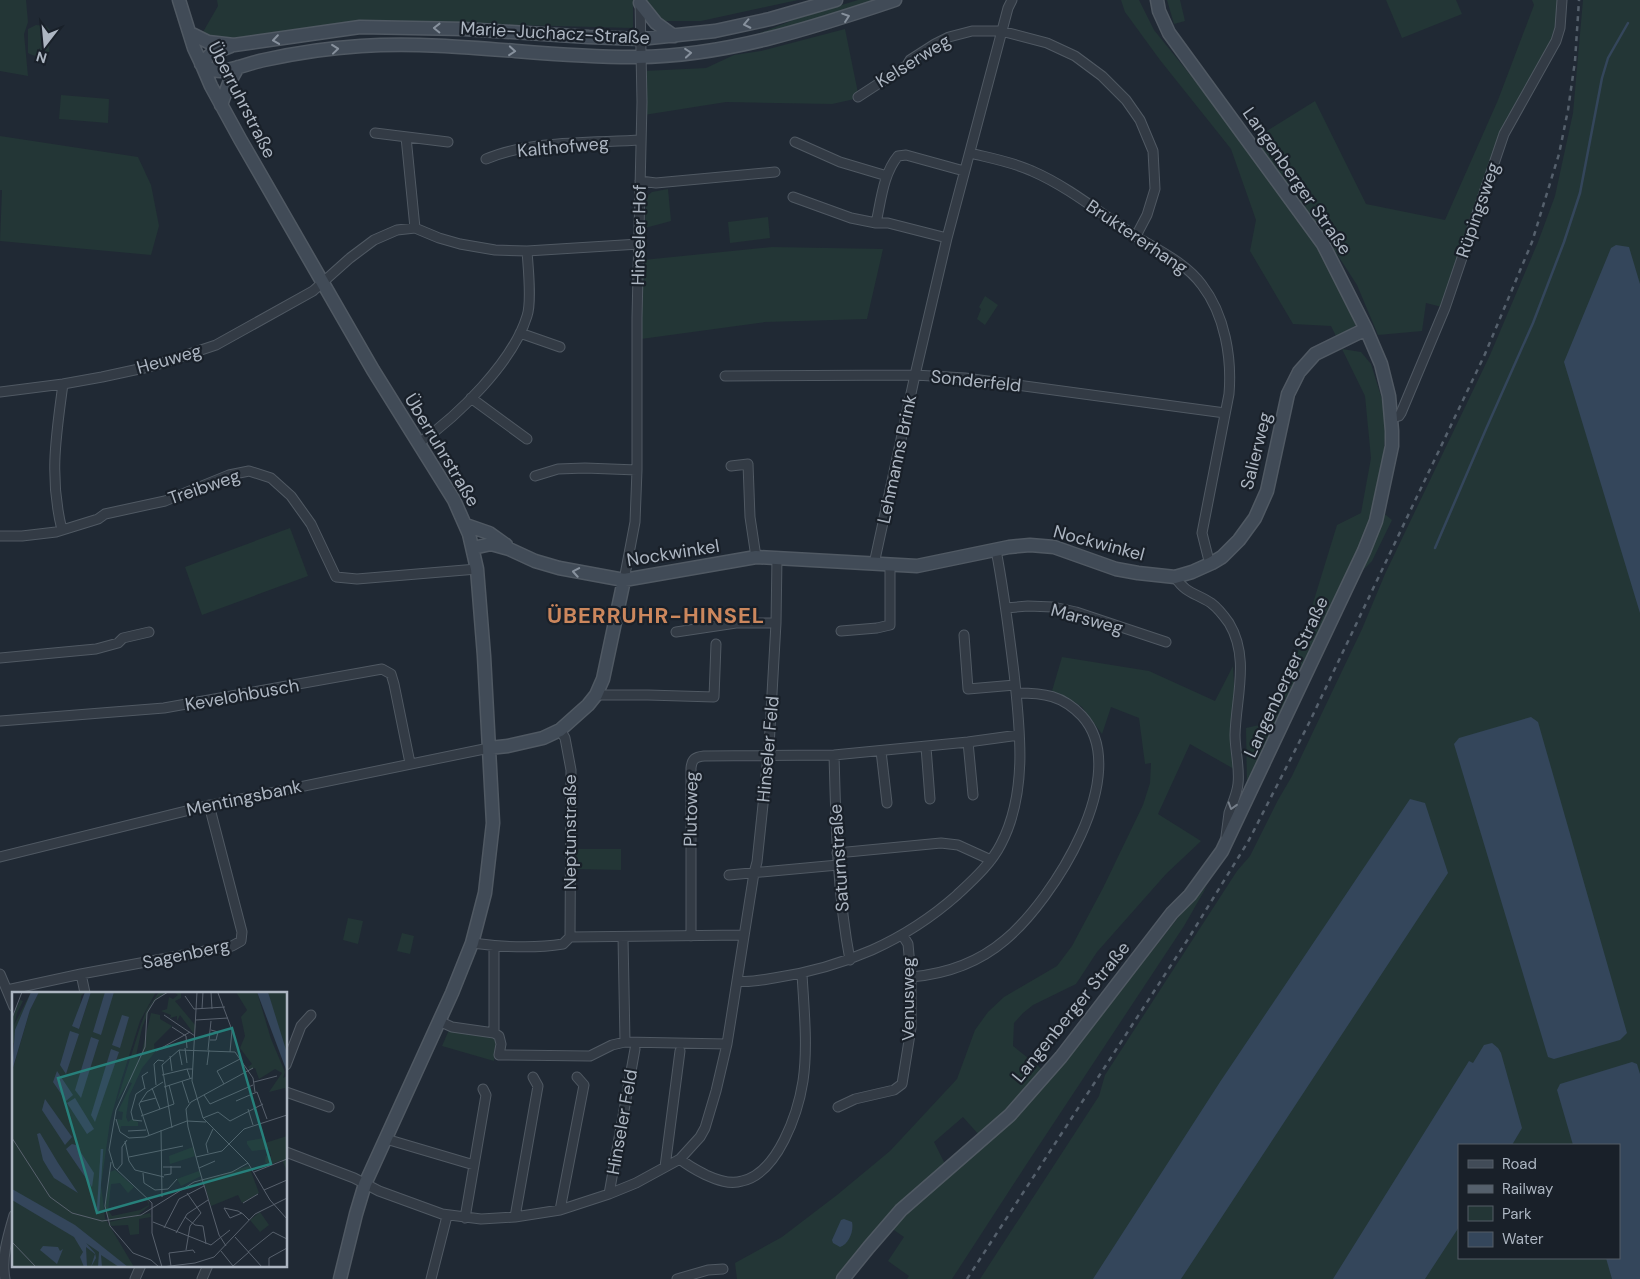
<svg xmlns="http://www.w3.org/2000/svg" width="1640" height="1279" font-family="'DM Sans',sans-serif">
<rect width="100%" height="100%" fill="#202934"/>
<path fill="#233636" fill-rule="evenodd" d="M 0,0 L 26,0 L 28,22 L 24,34 L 28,76 L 0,71 Z
M 217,0 L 633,0 L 633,28 L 443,23 L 228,40 L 214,39 L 203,32 L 218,6 Z
M 644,0 L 798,0 L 701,21 L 646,21 Z
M 858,0 L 878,0 L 805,24 L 752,36 L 796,19 Z
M 1121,0 L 1139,0 L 1154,30 L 1239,135 L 1289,202 L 1339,279 L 1356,325 L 1337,338 L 1331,326 L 1293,324 L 1250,251 L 1256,220 L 1231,149 L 1160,60 L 1125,12 Z
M 1167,0 L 1180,0 L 1185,21 L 1174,24 Z
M 1386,0 L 1456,0 L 1462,14 L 1402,38 Z
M 1532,0 L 1561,0 L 1554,40 L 1503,133 L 1442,307 L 1426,303 L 1422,331 L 1378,335 L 1357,285 L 1324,234 L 1254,139 L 1315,101 L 1366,204 L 1445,220 L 1498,100 L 1534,5 Z
M 1583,0 L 1640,0 L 1640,1279 L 980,1279 L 1099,1096 L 1105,1075 L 1237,871 L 1250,856 L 1278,800 L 1292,776 L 1362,629 L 1385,574 L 1490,355 L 1538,242 L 1555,196 L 1573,113 ZM 1459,1145 L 1619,1145 L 1619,1258 L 1459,1258 Z
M 36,25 L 46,26 L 50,30 L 49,54 C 42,58 35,57 28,53 L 28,29 Z
M 845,29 L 859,98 L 832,104 L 726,102 L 644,115 L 644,71 L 706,68 L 734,55 L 761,51 Z
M 61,95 L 109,99 L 108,123 L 59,119 Z
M 0,136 L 138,157 L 151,185 L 159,226 L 151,255 L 0,241 L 2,190 L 0,190 Z
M 668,189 L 671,221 L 645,228 L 646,197 L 652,192 Z
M 768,217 L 770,238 L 730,243 L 728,222 Z
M 772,247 L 883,249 L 867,319 L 765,322 L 641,339 L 643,260 Z
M 985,296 L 998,305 L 985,325 L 977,319 L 981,309 L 979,307 Z
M 1342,349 L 1361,352 L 1371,364 L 1387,415 L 1382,472 L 1373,502 L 1373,519 L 1247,788 L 1246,728 L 1268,723 L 1282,704 L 1337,525 L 1361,513 L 1371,458 L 1365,396 Z
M 1381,511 L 1392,520 L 1372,561 L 1354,579 Z
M 290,528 L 308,576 L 202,615 L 185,567 Z
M 1062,657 L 1149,671 L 1215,701 L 1233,666 L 1235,701 L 1230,748 L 1234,769 L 1190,744 L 1158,814 L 1201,841 L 1166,874 L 1097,952 L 1076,984 L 1033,1005 L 1023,1013 L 1014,1023 L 1013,1046 L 1042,1069 L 1002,1115 L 979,1135 L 963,1117 L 934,1142 L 947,1168 L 842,1279 L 737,1279 L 735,1263 L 782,1237 L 837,1195 L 890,1151 L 957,1079 L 975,1030 L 988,1012 L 1004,997 L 1057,966 L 1072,946 L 1103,888 L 1143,805 L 1150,783 L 1151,763 L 1145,764 L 1139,718 L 1111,707 L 1102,734 L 1082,707 L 1068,698 L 1052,691 Z
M 574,849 L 621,849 L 621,870 L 574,869 Z
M 1207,886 L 1184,926 L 1026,1165 L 952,1279 L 907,1279 L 909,1276 L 888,1261 L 904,1237 L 888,1226 L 1011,1116 L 1061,1067 L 1188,905 Z
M 348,918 L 363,921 L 358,944 L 343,940 Z
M 402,933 L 414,936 L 410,954 L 397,951 Z
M 449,1030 L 496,1039 L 494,1061 L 442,1046 Z"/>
<path fill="#34465b" d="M 1616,245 L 1629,247 L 1640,284 L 1640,613 L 1564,362 L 1611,248 Z
M 1531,717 L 1538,722 L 1627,1033 L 1620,1040 L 1554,1059 L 1548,1057 L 1454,744 L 1459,738 Z
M 1410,799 L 1425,803 L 1448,873 L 1181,1279 L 1093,1279 L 1220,1082 Z
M 1492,1043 L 1498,1048 L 1501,1053 L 1522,1128 L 1512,1145 L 1459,1145 L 1459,1227 L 1425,1279 L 1333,1279 L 1469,1061 L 1473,1063 L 1484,1045 Z
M 1632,1062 L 1637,1064 L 1640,1074 L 1640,1279 L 1612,1279 L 1606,1258 L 1619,1258 L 1619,1145 L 1573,1145 L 1557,1090 L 1560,1084 Z
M 844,1219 L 852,1222 C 854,1231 849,1244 840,1247 L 833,1243 L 832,1240 L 841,1220 Z"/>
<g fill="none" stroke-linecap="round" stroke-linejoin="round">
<path stroke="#34465b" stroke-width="2.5" d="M 1435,548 L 1486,429 L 1533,323 L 1564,242 L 1580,193 L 1602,78 L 1608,58 L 1628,23"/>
<defs>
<path id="street" d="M 858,97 L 907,65 L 910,60 L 935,44 L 949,37 L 972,31 L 1001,31 L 1047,43 L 1075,56 L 1102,76 L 1126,100 L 1140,120 L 1153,151 L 1155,189 L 1147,215 L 1136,236
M 375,133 L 448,142
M 406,137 L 415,228
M 795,142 L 840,162 L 887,176
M 970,153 C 990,158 1013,162 1032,171 C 1069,187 1101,214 1135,236 C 1158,250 1186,263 1202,285 C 1225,315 1232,358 1229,394 L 1202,533 L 1208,557 L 1212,563
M 486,159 C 530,140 593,143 641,140
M 640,181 L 656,183 L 775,172
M 793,197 L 851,218 L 876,223 L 888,223 L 947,238
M 876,223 C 881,201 883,174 898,156 L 906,155 L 964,171
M 520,333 L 560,347
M 725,376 L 915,375 L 965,378 L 1225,413
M 0,392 L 63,384 L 102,377 L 153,366 L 216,345 L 313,291 L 350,258 L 374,240 L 397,230 L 415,228 L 439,238 L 460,244 L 495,250 L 527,251 L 639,244
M 471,398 L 527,439
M 1392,418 L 1399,416 L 1401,413 L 1445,308 L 1504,134 L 1556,41 L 1560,28 L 1562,0
M 419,443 C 458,416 513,362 527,316 C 532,302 528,266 527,251
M 731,466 L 748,464 L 750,517 L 756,557
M 535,476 L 558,469 L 585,468 L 637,470
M 62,530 C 49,477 56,436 63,384
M 0,536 L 22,536 L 56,532 L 98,519 L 105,514 L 165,501 L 229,475 L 249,471 L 271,478 L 291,496 L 311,524 L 336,577 L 357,579 L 477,569
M 874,564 L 915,375 L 947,238 L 1008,8 L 1012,0
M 1175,577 C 1186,594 1196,593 1211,603 C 1218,608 1224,616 1229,623 C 1250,658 1236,697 1235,735 C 1235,751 1240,768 1238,784 C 1237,794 1232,804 1229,813 C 1228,821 1227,828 1226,836
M 624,580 L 635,522 L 637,470 L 637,318 L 642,102 L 640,1
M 1006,608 L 1028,606 L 1053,607 L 1076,612 L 1166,642
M 841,631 L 877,628 L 890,625 L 890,566
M 676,632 L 736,623 L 776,623
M 964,635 L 968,689 L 1015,685
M 0,658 L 96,649 L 118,643 L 123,638 L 149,632
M 596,695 L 648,695 L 714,697 L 716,644
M 0,721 L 164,708 L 382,669 L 391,674 L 394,684 L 410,763
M 968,742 L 973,795
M 926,747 L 930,799
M 881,751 L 887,803
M 834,755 C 836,823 837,892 850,960
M 837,853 L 941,843 L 958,845 L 991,860
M 0,857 L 202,807 L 489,748
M 729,875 L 838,865
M 691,936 L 691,768 C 692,759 695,757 704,756 L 834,755 L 968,742 L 1019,735
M 570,937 L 744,935
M 623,937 L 625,1042
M 472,943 C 502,947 532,949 563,944 L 570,937 L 571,770 L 565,738 L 560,730
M 0,974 L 14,1007
M 81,974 L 85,993
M 911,977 C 946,974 978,963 1005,940 C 1053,900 1134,773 1082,716 C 1062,695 1044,693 1017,693
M 737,981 C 749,983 761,980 774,978 C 808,973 840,964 872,950 C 903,936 931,918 957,895 C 973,880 991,864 1001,844 C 1028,792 1020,729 1014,673 C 1009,632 1004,591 996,550
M 7,990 L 81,974 L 232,946 L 241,941 L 242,932 L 209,805
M 439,1021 L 452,1027 L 494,1033 L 494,946
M 494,1033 L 499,1036 L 501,1044 L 499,1055 L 590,1056 L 612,1045 L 625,1042 L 727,1044
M 286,1065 L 301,1026 L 311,1015
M 286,1092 L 329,1107
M 838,1107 L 855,1099 L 894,1090 L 902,1084 L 911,1028 L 911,977 L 908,944 L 903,936
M 386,1139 L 474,1165
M 286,1152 L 354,1178 L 379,1191 L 442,1214 L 481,1219 L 515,1217 L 560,1210 L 609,1194 L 636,1183 L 680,1159 L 700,1137 L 705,1128 L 716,1091 L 727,1044 L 754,873 L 757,862 L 769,747 L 776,623 L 777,557
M 680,1159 C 688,1166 696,1170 706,1175 C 717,1180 730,1185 742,1181 C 778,1173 798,1113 803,1081 C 808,1047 804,1009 802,974
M 665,1167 L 680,1051
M 609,1194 L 635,1049
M 560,1210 L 584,1085 L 577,1077
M 515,1217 L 538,1086 L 533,1077
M 465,1218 L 486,1095 L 483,1089
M 5,1279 C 1,1257 8,1236 14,1215
M 135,1279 L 141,1265
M 202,1279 L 208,1265
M 431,1279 L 447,1216
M 677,1279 L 708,1270 L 723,1269"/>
<path id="secondary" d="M 179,0 L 194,48 L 202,65 L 211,86 L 240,139 L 373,370 L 454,500 L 469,534 L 477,569 L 484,656 L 493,823 L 485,893 L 472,943 L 452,993 L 365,1184 L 356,1214 L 340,1279
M 640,3 L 656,23 L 674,36
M 190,33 L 208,42 L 234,45 L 360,27 L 464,29 L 589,37 L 640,39 L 715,31 L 770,19 L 836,0
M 201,64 L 211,54 L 231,46
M 202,65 C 207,67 214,71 220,71 C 235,70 249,63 264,60 C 296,53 328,48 361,46 C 454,40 545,58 637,57 C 726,56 812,28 895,0
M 221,105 L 229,83 L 238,67
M 466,525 L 489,533 L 506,545
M 473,548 L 491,544 L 509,549 L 535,561 L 559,568 L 624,580 L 756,557 L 917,566 L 1009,547 L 1030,545 L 1054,547 L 1116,569 L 1138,573 L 1175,577 L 1192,572 L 1212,563 L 1222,557 L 1239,540 L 1255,518 L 1267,491 L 1288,394 L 1299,372 L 1315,354 L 1366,329
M 489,748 L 508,746 L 543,738 L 560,730 L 588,705 L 596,695 L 603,679 L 624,580
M 843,1279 L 869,1247 L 901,1210 L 1010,1115 L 1061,1057 L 1172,913 L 1190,895 L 1222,851 L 1364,551 L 1376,521 L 1392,446 L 1392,431 L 1389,396 L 1381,364 L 1366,329 L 1323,244 L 1169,33 L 1159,11 L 1157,0"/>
</defs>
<use href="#street" stroke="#505963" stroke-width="11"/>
<use href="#secondary" stroke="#505963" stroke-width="15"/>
<use href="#street" stroke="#333b45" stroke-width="9"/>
<use href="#secondary" stroke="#414b57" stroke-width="12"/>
<path stroke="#55606c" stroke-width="2.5" stroke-dasharray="5 5" stroke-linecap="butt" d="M 967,1279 L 1190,936 L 1249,840 L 1309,723 L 1485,354 L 1532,242 L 1559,154 L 1568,110 L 1575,61 L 1579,0"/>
</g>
<defs><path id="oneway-chevron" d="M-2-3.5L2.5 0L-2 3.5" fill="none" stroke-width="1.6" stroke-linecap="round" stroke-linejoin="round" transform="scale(1.25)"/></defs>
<g stroke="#87919d">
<use href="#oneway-chevron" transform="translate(846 17) rotate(-19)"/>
<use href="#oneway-chevron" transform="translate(747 24) rotate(168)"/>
<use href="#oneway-chevron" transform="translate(437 28) rotate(-179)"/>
<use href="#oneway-chevron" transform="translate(276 40) rotate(172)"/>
<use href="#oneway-chevron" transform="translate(335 49) rotate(-6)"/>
<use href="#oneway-chevron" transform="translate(512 51) rotate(5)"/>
<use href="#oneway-chevron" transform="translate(688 53) rotate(-5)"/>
<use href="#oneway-chevron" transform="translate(576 572) rotate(-170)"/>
</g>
<use stroke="#767f8a" href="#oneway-chevron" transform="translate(1232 806) rotate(107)"/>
<g text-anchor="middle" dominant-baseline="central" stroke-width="4.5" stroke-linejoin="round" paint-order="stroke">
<g font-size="18" fill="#adb6c2" stroke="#192029">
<text transform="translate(555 33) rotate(3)">Marie-Juchacz-Straße</text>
<text transform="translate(913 61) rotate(-32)">Kelserweg</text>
<text transform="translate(242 100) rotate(63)">Überruhrstraße</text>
<text transform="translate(563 147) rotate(-5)">Kalthofweg</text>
<text transform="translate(1297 181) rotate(55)">Langenberger Straße</text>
<text transform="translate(1478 210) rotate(-71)">Rüpingsweg</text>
<text transform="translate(639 235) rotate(-89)">Hinseler Hof</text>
<text transform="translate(1137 237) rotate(34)">Bruktererhang</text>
<text transform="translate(169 359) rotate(-16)">Heuweg</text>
<text transform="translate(976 381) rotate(6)">Sonderfeld</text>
<text transform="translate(442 450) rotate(59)">Überruhrstraße</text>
<text transform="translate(1256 451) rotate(-76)">Salierweg</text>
<text transform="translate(897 459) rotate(-78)">Lehmanns Brink</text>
<text transform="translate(204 487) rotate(-19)">Treibweg</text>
<text transform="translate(1099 543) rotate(15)">Nockwinkel</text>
<text transform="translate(673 553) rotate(-9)">Nockwinkel</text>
<text transform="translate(1087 619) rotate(15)">Marsweg</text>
<text transform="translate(1286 677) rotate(-65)">Langenberger Straße</text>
<text transform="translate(242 695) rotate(-10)">Kevelohbusch</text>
<text transform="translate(768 749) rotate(-85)">Hinseler Feld</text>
<text transform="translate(244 798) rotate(-12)">Mentingsbank</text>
<text transform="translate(691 809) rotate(-89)">Plutoweg</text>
<text transform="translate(570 832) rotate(-90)">Neptunstraße</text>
<text transform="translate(839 858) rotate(-94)">Saturnstraße</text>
<text transform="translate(186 954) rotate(-12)">Sagenberg</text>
<text transform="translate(908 999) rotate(-90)">Venusweg</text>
<text transform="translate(1071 1012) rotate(-51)">Langenberger Straße</text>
<text transform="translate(622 1122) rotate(-80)">Hinseler Feld</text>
</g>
<g font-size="22" font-weight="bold" letter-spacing="1" fill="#cc875d" stroke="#192029">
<text x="656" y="615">ÜBERRUHR-HINSEL</text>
</g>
</g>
<g transform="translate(12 992)">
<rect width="275" height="275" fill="#202934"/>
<path d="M 19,0 L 3,50 L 0,52 L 0,26 L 8,8 L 11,9 L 5,21 L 2,33 ZM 27,0 L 73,0 L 69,4 L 67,37 L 79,0 L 144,0 L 128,29 L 109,89 L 98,129 L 89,193 L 93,226 L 122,275 L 0,275 L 0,80 L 18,18 ZM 147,0 L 155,0 L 140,11 L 130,36 L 124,64 L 128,68 L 139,21 L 148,23 L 148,27 L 160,34 L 142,52 L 143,60 L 130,76 L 117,104 L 114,125 L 116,130 L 120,127 L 126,130 L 126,134 L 109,134 L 108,138 L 105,127 L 110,128 L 111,120 L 106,119 L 120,91 L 116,90 L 105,109 L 129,32 L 135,17 ZM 169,0 L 169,6 L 163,9 L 184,34 L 182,42 L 168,23 L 165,29 L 165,24 L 158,26 L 159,23 L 149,19 L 155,17 L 157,5 L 161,7 L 166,3 L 163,1 ZM 224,0 L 245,0 L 259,47 L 273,80 L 271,86 L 275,84 L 275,104 L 273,96 L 257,100 L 270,81 L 263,77 L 247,87 L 243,76 L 238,78 L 236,75 L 240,72 L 228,56 L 233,44 L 229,25 L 235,18 ZM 256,0 L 275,0 L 275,61 L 272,60 ZM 275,144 L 275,179 L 270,168 L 257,173 L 253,170 L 254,164 L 259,164 L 257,157 L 240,159 L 235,152 L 235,149 L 252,146 L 253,151 ZM 181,155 L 183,164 L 158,172 L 157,164 ZM 237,174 L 247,201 L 230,211 L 226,203 L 199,214 L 191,188 ZM 103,178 L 122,195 L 116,201 L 108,191 L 99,192 L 96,218 L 100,224 L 128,218 L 137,213 L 133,205 L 137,210 L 137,214 L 126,223 L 97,229 L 93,218 L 98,180 ZM 187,179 L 189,184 L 169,194 L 165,187 ZM 248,220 L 257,233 L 248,240 L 238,228 ZM 138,221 L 139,225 L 127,227 L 127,242 L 118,243 L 116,233 L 99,234 L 97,230 Z" fill="#233636"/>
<path d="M 19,0 L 27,0 L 18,18 L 0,79 L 3,38 ZM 73,0 L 79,0 L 67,37 L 60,34 ZM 93,0 L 102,0 L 89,43 L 81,40 ZM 245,0 L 256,0 L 275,61 L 275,80 ZM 110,23 L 117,25 L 108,56 L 100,53 ZM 58,39 L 67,42 L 54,82 L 48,73 ZM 79,45 L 87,48 L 69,106 L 63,98 ZM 99,57 L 107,60 L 83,130 L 79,123 ZM 45,79 L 61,103 L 54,109 L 41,90 ZM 63,106 L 82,137 L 75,142 L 55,111 ZM 33,107 L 60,145 L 53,153 L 30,118 ZM 28,141 L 46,171 L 66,201 L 42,186 L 37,178 L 31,168 L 25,142 ZM 60,152 L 64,153 L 82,181 L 80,195 L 54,157 ZM 0,197 L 63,233 L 116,275 L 107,275 L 89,263 L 90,275 L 86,275 L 87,260 L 74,251 L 83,261 L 84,266 L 79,275 L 83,262 L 74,255 L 75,275 L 72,275 L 68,265 L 71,260 L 62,245 L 0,208 ZM 31,254 L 46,255 L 48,259 L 51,257 L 45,272 L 28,258 Z" fill="#34465b"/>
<path fill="none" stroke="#34465b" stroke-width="2.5" d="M 86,219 L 90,157"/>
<path fill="none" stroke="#58616d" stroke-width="1" d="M 185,0 L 180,89 L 191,126 L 236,171 L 258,208 L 275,227M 199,0 L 200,17M 206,1 L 220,38 L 218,60M 173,4 L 182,17 L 213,15M 190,17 L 191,0M 152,23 L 183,44M 0,26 L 10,0M 184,28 L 216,26M 160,35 L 174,44 L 175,56M 198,48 L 204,48 L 206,40 L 199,38M 173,56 L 175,71M 167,58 L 170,73M 196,58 L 199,29M 144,59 L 178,40M 158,64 L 160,79M 195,73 L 197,58M 150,83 L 175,77M 178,86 L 175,77 L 181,77M 170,89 L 177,111M 242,90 L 265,84M 212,92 L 205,79 L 228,67M 144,93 L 142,72 L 146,68 L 152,69M 152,95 L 180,86M 140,96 L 148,117M 133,97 L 130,84 L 136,80M 192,103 L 198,112 L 241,93M 224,109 L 245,100 L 255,127M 128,110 L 144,106M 236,117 L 241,133M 129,124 L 162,112 L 157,93M 191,126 L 206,120 L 218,129 L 251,112M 104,127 L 108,140 L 117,146 L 133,145 L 175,129 L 194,130M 130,129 L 121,128 L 119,120 L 124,102 L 133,96M 160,136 L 150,73 L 167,58 L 223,60 L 241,86 L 243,100M 149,138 L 150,205M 116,139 L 134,138M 137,143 L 127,112 L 135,100 L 151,90M 0,146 L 38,205 L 60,221 L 90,229 L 129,223 L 182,190 L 220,180 L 236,171M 113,149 L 117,169 L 123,178 L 152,185M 196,161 L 194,152 L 201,137M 117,165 L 171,154M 184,165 L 210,159 L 232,137 L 275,123M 99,170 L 93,214 L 98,234 L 121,261 L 139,268 L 147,275M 151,175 L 169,175M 187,176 L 203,169M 105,178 L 110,172 L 110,155 L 115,148M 242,180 L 275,167M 131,181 L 132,191 L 143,198 L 156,197 L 165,187M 152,183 L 159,182 L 159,174M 252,198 L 275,188M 231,211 L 246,202M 230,221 L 218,226 L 212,216 L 226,219 L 231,222 L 237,228M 173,225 L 183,233 L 191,234 L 194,252M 141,230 L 199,253 L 218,238M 152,236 L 167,207 L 192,194M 164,241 L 175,222 L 196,208M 223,245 L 250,275M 0,250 L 24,275M 214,254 L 207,243 L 188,180 L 176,135 L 174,117 L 179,110 L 241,76M 174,258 L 178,234 L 189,221 L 175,201M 209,259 L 221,274M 236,260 L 261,240 L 275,247M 159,274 L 157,261 L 181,258 L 183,261M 221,274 L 237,260M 150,275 L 183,271 L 202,265 L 243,222 L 275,206M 150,275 L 140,241 L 140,211 L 102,175 L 97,158 L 104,118 L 133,55 L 135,21 L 143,8 L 156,0M 257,275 L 257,266 L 275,256"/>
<path fill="#27807b" fill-opacity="0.15" stroke="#27807b" stroke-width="2.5" d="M 220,36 L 259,172 L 85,221 L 46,86 Z"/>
<rect width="275" height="275" fill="none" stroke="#adb6c2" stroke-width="2.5"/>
</g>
<rect x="1458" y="1144" width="162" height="115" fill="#192029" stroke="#545c66"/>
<rect x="1468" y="1160" width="25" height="8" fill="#414b57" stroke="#545c66"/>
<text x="1502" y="1169" font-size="15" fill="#adb6c2">Road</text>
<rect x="1468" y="1185" width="25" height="8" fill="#55606c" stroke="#545c66"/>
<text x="1502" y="1194" font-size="15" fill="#adb6c2">Railway</text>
<rect x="1468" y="1206" width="25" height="15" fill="#233636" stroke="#545c66"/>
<text x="1502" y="1219" font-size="15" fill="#adb6c2">Park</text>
<rect x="1468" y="1232" width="25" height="15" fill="#34465b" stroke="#545c66"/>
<text x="1502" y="1244" font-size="15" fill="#adb6c2">Water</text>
<g transform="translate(45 45) rotate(196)" stroke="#192029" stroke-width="4" paint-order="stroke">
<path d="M0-4L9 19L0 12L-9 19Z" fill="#adb6c2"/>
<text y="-8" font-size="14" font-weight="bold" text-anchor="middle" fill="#adb6c2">N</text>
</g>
</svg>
